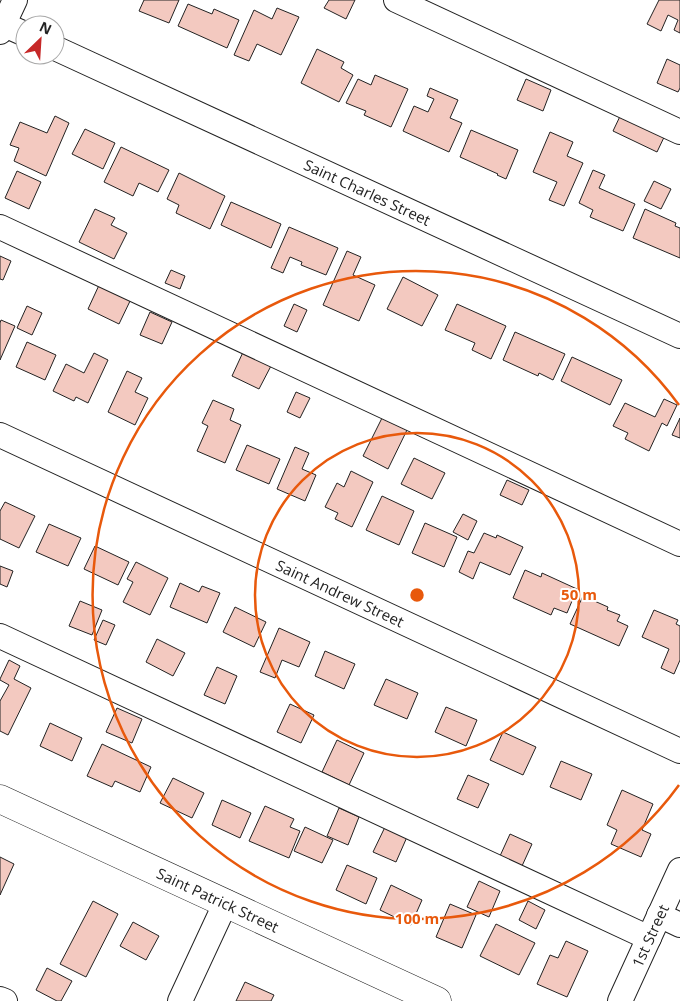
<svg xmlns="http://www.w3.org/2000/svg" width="680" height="1001" font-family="'Open Sans',sans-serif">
<rect width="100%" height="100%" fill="#fff"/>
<path fill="#f3c9c0" stroke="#222" d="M 144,0 L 179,0 L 169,23 L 139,11 Z
M 329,0 L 355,0 L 346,19 L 324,8 Z
M 659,0 L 680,0 L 680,33 L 674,30 L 678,20 L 668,15 L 661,31 L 647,24 Z
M 188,4 L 212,14 L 214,9 L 239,20 L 227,48 L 178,26 Z
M 277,8 L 299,17 L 281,55 L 257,44 L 249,61 L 234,55 L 254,10 L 272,19 Z
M 317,49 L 344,62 L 341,68 L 353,75 L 339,102 L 301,83 Z
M 667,59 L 680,65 L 680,88 L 678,92 L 657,83 Z
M 375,75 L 408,89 L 391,127 L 364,115 L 366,111 L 346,103 L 358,79 L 371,85 Z
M 526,79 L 551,90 L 543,111 L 517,100 Z
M 430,88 L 458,100 L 450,118 L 462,123 L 449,152 L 403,131 L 414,106 L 428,112 L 434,99 L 427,96 Z
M 623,110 L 667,131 L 657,152 L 613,131 Z
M 55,116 L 69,123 L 46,176 L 14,161 L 19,148 L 10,145 L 20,122 L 47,133 Z
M 85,129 L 115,143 L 103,169 L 72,154 Z
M 471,130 L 518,150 L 506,179 L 497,175 L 498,174 L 460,157 Z
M 550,132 L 573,142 L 567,156 L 583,163 L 564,206 L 549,200 L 557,182 L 533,172 Z
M 121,147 L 169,170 L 158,192 L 139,183 L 133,196 L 104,182 Z
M 593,170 L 605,175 L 599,188 L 635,204 L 623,231 L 590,217 L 593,210 L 579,203 Z
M 17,171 L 41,182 L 29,209 L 5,198 Z
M 179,173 L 225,196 L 210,229 L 176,213 L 179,205 L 167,199 Z
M 654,181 L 671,189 L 661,209 L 644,201 Z
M 231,202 L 281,224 L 271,248 L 221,225 Z
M 95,209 L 115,218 L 111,225 L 127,233 L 114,259 L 79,242 Z
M 645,209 L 676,223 L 675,226 L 680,228 L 680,258 L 633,238 Z
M 289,227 L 338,248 L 326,275 L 301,265 L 302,262 L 290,257 L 283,273 L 271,268 Z
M 347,251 L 361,257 L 353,275 L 375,285 L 359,321 L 323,305 Z
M 0,256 L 11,261 L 3,280 L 0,279 Z
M 171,270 L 185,276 L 180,289 L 165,283 Z
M 403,277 L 438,295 L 422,326 L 387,309 Z
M 100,283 L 131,299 L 119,324 L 88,309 Z
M 294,304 L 307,310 L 297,332 L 284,326 Z
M 457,304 L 506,326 L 491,359 L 472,350 L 475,343 L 445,330 Z
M 27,306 L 42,313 L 32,335 L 17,328 Z
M 150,312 L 172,322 L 162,344 L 140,335 Z
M 1,320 L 15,326 L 0,360 L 0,323 Z
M 515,332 L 565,354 L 553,380 L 539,373 L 538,376 L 503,360 Z
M 27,342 L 56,355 L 45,380 L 16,367 Z
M 244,350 L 272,364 L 259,389 L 232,376 Z
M 94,353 L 108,360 L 88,403 L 76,397 L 74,401 L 53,391 L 66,364 L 84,373 Z
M 572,357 L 622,380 L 610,405 L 561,381 Z
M 127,371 L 142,378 L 135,392 L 148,398 L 135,425 L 108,412 Z
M 296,392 L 310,398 L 300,418 L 287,412 Z
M 664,399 L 677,405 L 667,426 L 662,423 L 649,451 L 625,439 L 628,433 L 613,426 L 625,403 L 655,417 Z
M 213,400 L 234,409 L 230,420 L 241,425 L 225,463 L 197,451 L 208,426 L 202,423 Z
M 382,418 L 407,430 L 388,469 L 363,456 Z
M 680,418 L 680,438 L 672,435 Z
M 247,445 L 280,459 L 269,484 L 236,470 Z
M 295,447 L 309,453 L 302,469 L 316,475 L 305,501 L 277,489 Z
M 414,458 L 445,473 L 432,499 L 401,484 Z
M 351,471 L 373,482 L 352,527 L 335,519 L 338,513 L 325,507 L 337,483 L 344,487 Z
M 507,480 L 529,490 L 522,505 L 500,495 Z
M 382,496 L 414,511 L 399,545 L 366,530 Z
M 5,502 L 35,516 L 19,548 L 0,539 L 0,511 Z
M 463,514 L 477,521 L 468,540 L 453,532 Z
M 425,523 L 457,537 L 444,567 L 412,553 Z
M 49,524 L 81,538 L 68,566 L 36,552 Z
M 484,533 L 496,538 L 497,535 L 523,547 L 510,575 L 480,562 L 473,579 L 459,572 L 468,551 L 474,553 Z
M 95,546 L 129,562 L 118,585 L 84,569 Z
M 136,562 L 168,578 L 150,615 L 123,602 L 133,582 L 127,579 Z
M 0,566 L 13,571 L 7,587 L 0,584 Z
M 525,570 L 541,577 L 542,573 L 577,589 L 567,613 L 554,608 L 551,615 L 513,598 Z
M 180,583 L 199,592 L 202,586 L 220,593 L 207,623 L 170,607 Z
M 583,596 L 608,607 L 607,610 L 620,615 L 617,621 L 628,626 L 619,646 L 570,624 Z
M 80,601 L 102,610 L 92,635 L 69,626 Z
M 235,607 L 266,622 L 254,647 L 223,632 Z
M 654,610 L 678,620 L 676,624 L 680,626 L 680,660 L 674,674 L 661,668 L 669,649 L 642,637 Z
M 103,620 L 115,625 L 106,645 L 94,640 Z
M 279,628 L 310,642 L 299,667 L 282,660 L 275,678 L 260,672 Z
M 157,639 L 185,653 L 173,676 L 146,662 Z
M 325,651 L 355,664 L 344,689 L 315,676 Z
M 9,660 L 20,666 L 14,679 L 31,688 L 8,735 L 0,731 L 0,701 L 9,685 L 0,680 L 0,679 Z
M 217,667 L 237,676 L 225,704 L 204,695 Z
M 386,679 L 418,693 L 407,719 L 374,705 Z
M 290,704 L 314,715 L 301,743 L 277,732 Z
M 446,707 L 477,720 L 466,746 L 435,732 Z
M 117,708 L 142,719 L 132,743 L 106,732 Z
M 50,723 L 82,738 L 72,761 L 40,746 Z
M 503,732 L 536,747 L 523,775 L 490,760 Z
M 337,740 L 364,753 L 349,785 L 322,772 Z
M 102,744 L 151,767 L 140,792 L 115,781 L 112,787 L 87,776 Z
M 561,761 L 592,774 L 581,800 L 550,787 Z
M 468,775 L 489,784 L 478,808 L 457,799 Z
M 173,778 L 204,793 L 192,818 L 160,803 Z
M 622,790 L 653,804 L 642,830 L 651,834 L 641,857 L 611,844 L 617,830 L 607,825 Z
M 222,800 L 251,813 L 240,838 L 212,825 Z
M 265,806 L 294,819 L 290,827 L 300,831 L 289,858 L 249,841 Z
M 339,808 L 359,817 L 348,845 L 327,836 Z
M 305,827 L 333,840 L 322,863 L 294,851 Z
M 385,827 L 407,837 L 396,862 L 373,852 Z
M 510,834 L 532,844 L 522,866 L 500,856 Z
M 0,857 L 14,864 L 0,895 Z
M 347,865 L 377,878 L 366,904 L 336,890 Z
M 479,881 L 500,891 L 489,917 L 467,907 Z
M 391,885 L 422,900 L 411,925 L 380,910 Z
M 93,901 L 118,914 L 86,977 L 60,964 Z
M 528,901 L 545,910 L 536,929 L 519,920 Z
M 450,904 L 476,915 L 462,948 L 436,937 Z
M 133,922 L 159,936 L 146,960 L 120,946 Z
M 496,924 L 535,943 L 519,975 L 480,956 Z
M 566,941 L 588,951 L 567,997 L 537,984 L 550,955 L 558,958 Z
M 47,968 L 72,981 L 61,1001 L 57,1001 L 36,990 Z
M 245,982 L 274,995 L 271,1001 L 236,1001 Z"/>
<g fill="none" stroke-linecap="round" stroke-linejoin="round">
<defs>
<g id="minor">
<path d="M 396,0 L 680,132"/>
<path d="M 0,23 L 25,34"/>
<path d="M 0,32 L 15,0"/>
<path id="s1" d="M 55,48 L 680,336"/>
<path d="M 0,227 L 680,544"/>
<path id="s2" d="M 0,435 L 680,751"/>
<path d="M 0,636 L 649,938"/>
<path d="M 659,915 L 680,925"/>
<path d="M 0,999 L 5,1001"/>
<path d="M 180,1001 L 226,902"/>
<path id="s3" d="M 620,1001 L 680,870"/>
</g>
<g id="major">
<path id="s4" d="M 0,799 L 437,1001"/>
</g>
</defs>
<use href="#minor" stroke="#222" stroke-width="26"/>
<use href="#major" stroke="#222" stroke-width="29"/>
<use href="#minor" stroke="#fff" stroke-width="24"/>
<use href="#major" stroke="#fff" stroke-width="28"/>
</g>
<g fill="none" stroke="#e8590c" stroke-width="2.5">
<circle cx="417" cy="595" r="162"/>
<path d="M679 785A324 324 0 1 1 679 405"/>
</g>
<g text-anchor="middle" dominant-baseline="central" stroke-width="4" stroke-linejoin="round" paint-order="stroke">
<g font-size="15" fill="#222" stroke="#fff">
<text stroke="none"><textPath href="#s1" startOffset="344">Saint Charles Street</textPath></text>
<text stroke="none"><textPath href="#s2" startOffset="375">Saint Andrew Street</textPath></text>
<text stroke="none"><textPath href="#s4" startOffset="240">Saint Patrick Street</textPath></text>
<text stroke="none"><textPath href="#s3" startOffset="72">1st Street</textPath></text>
</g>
</g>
<circle cx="417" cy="595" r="8" fill="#e8590c" stroke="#fff" stroke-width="2.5"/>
<g font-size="15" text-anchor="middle" font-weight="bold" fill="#e8590c" stroke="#fff" stroke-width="4" stroke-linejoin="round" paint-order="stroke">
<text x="579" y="600">50 m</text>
<text x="417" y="924">100 m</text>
</g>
<g transform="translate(40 40) rotate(25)"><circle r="24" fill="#ffffff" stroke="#a7a7a7"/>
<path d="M0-4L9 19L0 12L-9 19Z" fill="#c62828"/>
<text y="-8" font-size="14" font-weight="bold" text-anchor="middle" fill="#222222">N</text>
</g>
</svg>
